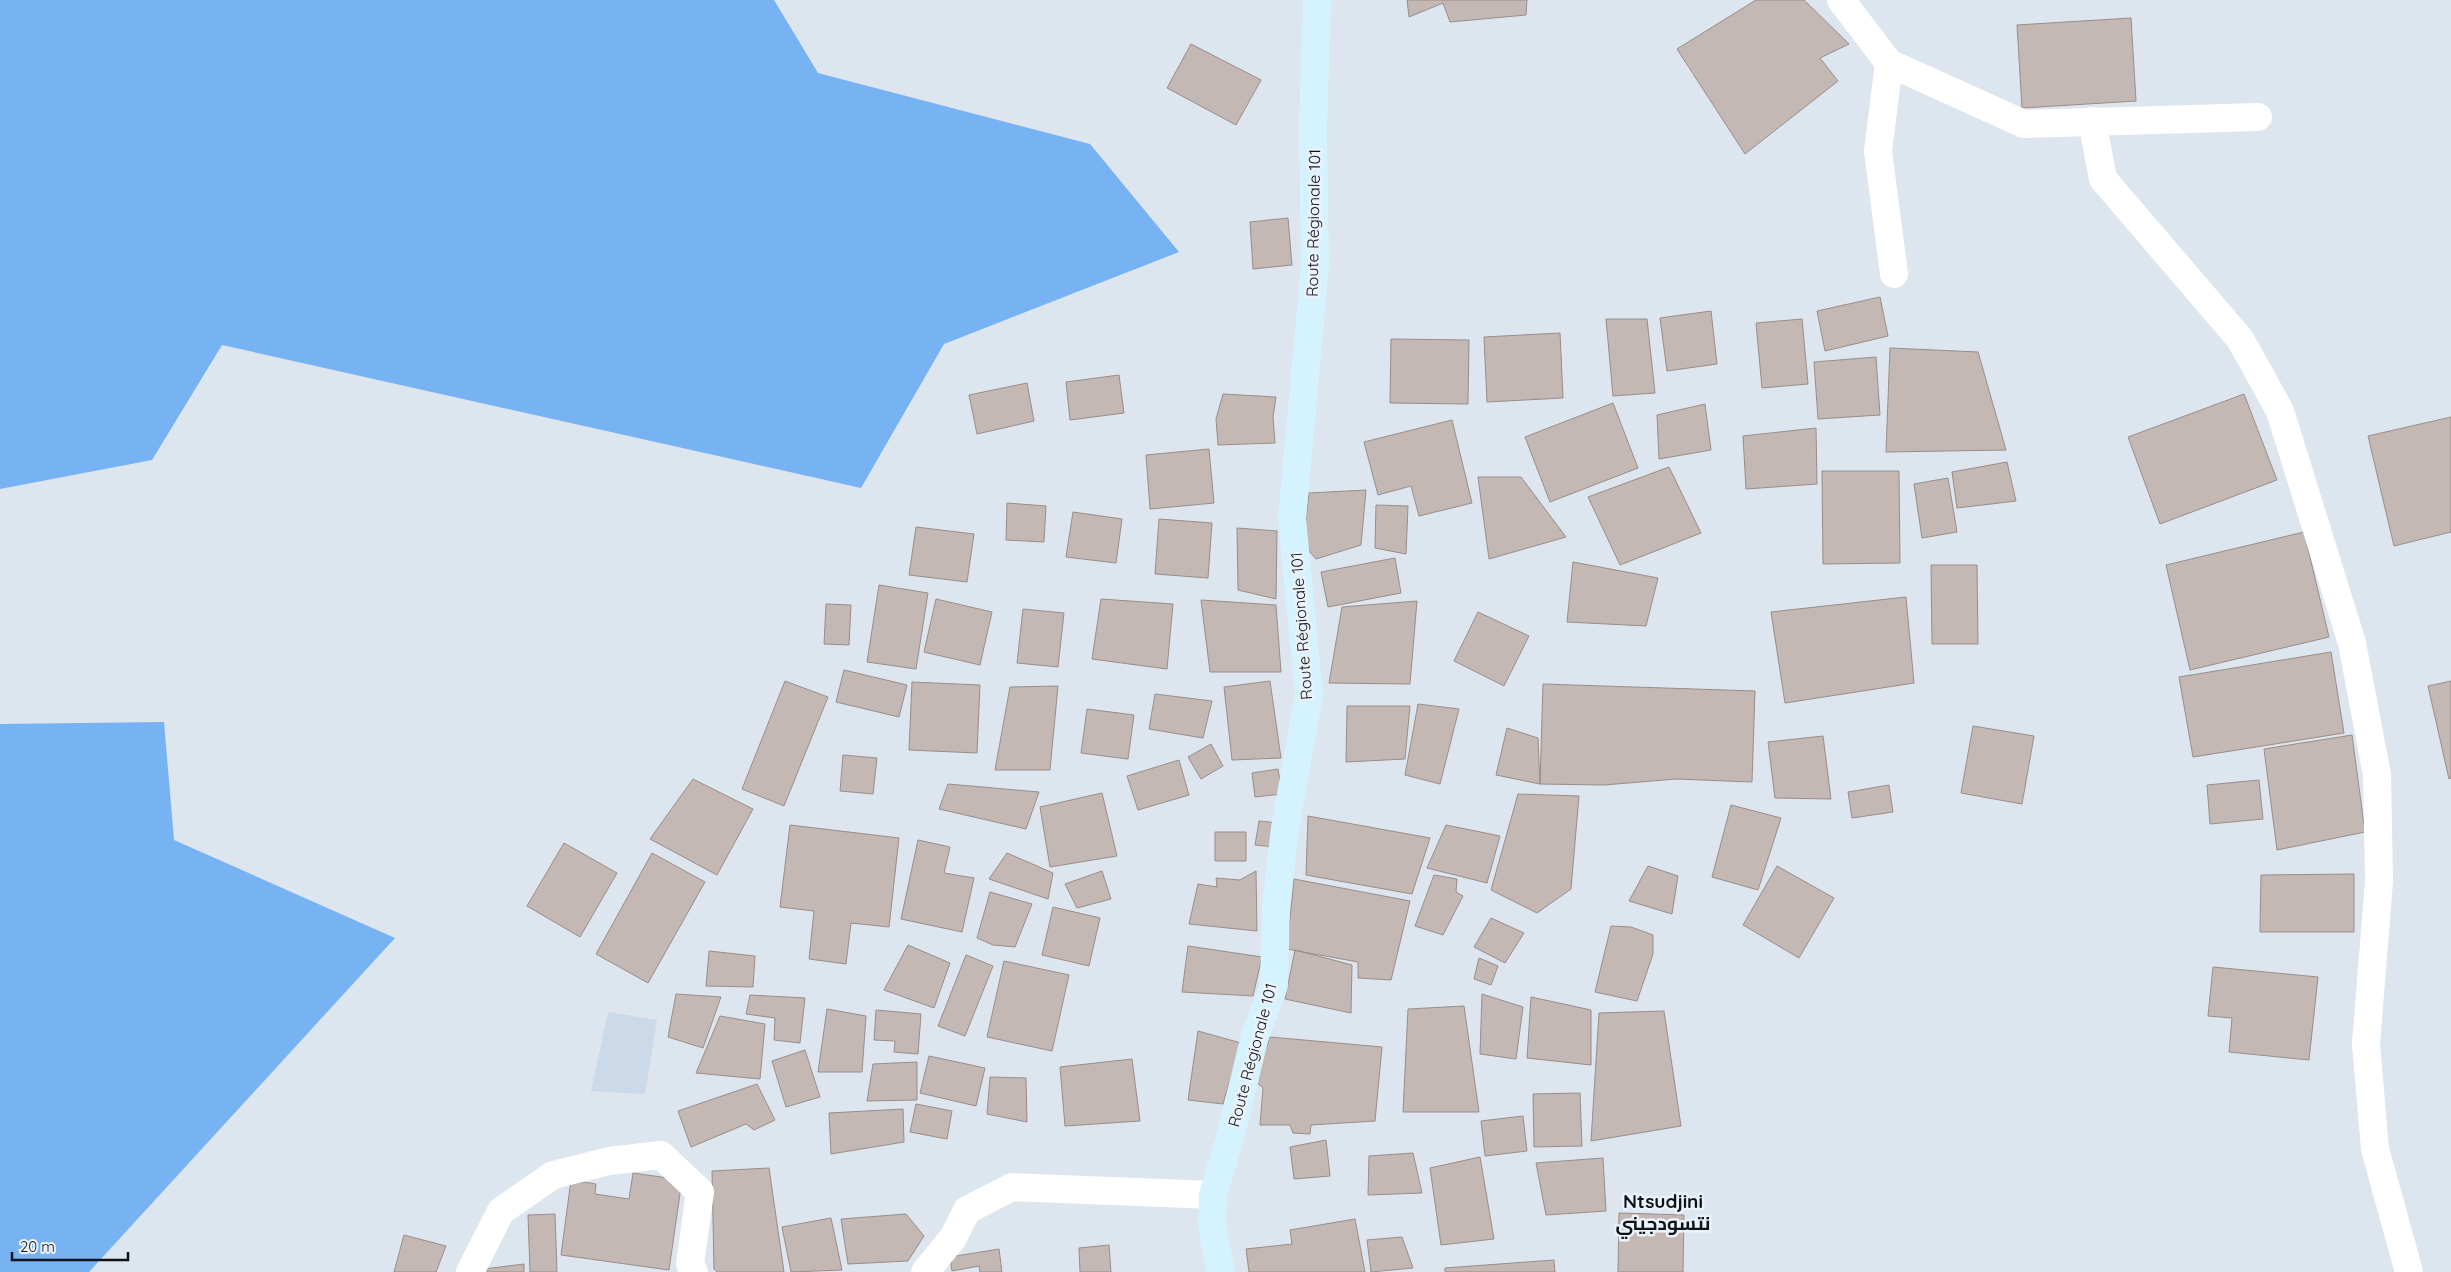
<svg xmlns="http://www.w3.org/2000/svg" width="2451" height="1272" font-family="Quicksand,Cairo,sans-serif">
<rect width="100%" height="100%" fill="#dde5ee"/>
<path fill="#ccd9e8" d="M 608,1012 L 657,1020 L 645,1094 L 591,1091 Z"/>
<path fill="#77b2f3" d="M 0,0 L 774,0 L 818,73 L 1090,144 L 1179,252 L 944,344 L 861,488 L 222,345 L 152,460 L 0,489 Z
M 164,722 L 174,840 L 395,938 L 89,1272 L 0,1272 L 0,724 Z"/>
<path fill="#c3b8b3" stroke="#998d89" d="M 1407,0 L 1527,0 L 1526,15 L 1450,22 L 1443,3 L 1409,17 Z
M 1756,0 L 1804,0 L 1849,44 L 1820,58 L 1838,81 L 1745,154 L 1677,49 Z
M 2131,18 L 2136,101 L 2022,108 L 2017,25 Z
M 1191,44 L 1261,80 L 1236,125 L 1167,88 Z
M 1288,218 L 1292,265 L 1253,269 L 1250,222 Z
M 1880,297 L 1888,336 L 1825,351 L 1817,311 Z
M 1711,311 L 1717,364 L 1667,371 L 1660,318 Z
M 1606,319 L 1647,319 L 1655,393 L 1613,396 Z
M 1802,319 L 1808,384 L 1762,388 L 1756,323 Z
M 1560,333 L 1563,398 L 1487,402 L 1484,337 Z
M 1391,339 L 1469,340 L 1468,404 L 1390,403 Z
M 1890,348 L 1978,352 L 2006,450 L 1886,452 Z
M 1876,357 L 1880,415 L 1818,419 L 1814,362 Z
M 1119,375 L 1124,413 L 1070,420 L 1066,382 Z
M 1027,383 L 1034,421 L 977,434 L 969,395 Z
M 1223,394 L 1276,397 L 1273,417 L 1275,443 L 1218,445 L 1216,419 Z
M 2244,394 L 2277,480 L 2160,524 L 2128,437 Z
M 1613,403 L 1638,468 L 1550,502 L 1525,437 Z
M 1705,404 L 1711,450 L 1659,459 L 1657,415 Z
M 2451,417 L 2451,532 L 2394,546 L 2368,436 Z
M 1452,420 L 1472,503 L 1419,516 L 1411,486 L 1378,495 L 1364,442 Z
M 1816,428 L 1817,484 L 1746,489 L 1743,436 Z
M 1209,449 L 1214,503 L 1150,509 L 1146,455 Z
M 2007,462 L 2016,501 L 1957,508 L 1952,472 Z
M 1669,467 L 1701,533 L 1620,565 L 1588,497 Z
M 1822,471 L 1899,471 L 1900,563 L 1823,564 Z
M 1478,477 L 1521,477 L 1566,537 L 1489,559 Z
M 1948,478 L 1957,532 L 1922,538 L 1914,484 Z
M 1366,490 L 1361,545 L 1316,559 L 1303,544 L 1309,493 Z
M 1007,503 L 1046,506 L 1044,542 L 1006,540 Z
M 1376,505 L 1408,506 L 1406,554 L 1375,548 Z
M 1073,512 L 1122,519 L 1116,563 L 1066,557 Z
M 1159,519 L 1212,523 L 1208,578 L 1155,574 Z
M 916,527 L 974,534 L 967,582 L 909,575 Z
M 1237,528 L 1277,531 L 1276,599 L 1238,590 Z
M 2304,532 L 2329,637 L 2190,670 L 2166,565 Z
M 1395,558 L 1401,593 L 1328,607 L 1321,572 Z
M 1573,562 L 1658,578 L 1646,626 L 1567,622 Z
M 1931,565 L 1977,565 L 1978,644 L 1932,644 Z
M 879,585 L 928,593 L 916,669 L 867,662 Z
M 1906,597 L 1914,683 L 1785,703 L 1771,612 Z
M 936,599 L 992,612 L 980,665 L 924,652 Z
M 1101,599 L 1173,604 L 1167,669 L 1092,659 Z
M 1201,600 L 1276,605 L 1281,672 L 1210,672 Z
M 1417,601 L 1410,684 L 1329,683 L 1342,607 Z
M 826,604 L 851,605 L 849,645 L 824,644 Z
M 1023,609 L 1064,613 L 1058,667 L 1017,663 Z
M 1478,612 L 1529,636 L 1504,686 L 1454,661 Z
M 2331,652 L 2344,733 L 2193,757 L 2179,677 Z
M 844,670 L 907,685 L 899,717 L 836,702 Z
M 785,681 L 828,697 L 784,806 L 742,789 Z
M 1270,681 L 1281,758 L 1232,760 L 1224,687 Z
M 2451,681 L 2451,778 L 2449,779 L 2428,686 Z
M 912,682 L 980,685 L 977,753 L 909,750 Z
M 1543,684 L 1755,691 L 1752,782 L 1676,779 L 1604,785 L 1540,784 Z
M 1058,686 L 1050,770 L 995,770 L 1010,687 Z
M 1155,694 L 1212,701 L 1203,738 L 1149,729 Z
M 1418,704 L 1459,709 L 1440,784 L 1405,775 Z
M 1347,706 L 1410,706 L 1405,759 L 1346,762 Z
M 1087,709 L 1134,715 L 1128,759 L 1081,753 Z
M 1973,726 L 2034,736 L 2022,804 L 1961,793 Z
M 1507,728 L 1538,738 L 1540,784 L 1496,775 Z
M 2352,735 L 2365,832 L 2277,850 L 2264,749 Z
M 1823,736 L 1831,799 L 1775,798 L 1768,742 Z
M 1211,744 L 1223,766 L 1201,779 L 1188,757 Z
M 843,755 L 877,758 L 873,794 L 840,791 Z
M 1179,760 L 1189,795 L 1138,810 L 1127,776 Z
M 1278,769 L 1282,794 L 1255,797 L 1252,773 Z
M 693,779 L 753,809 L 717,875 L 650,839 Z
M 2259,780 L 2263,819 L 2210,824 L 2207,785 Z
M 948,784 L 1039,792 L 1026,829 L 939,809 Z
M 1889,785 L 1893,812 L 1852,818 L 1848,792 Z
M 1102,793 L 1117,856 L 1050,867 L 1040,807 Z
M 1518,794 L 1579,796 L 1571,889 L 1537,913 L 1491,890 Z
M 1731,805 L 1781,818 L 1758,890 L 1712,877 Z
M 1308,816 L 1430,838 L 1412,894 L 1306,875 Z
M 1259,821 L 1279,823 L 1275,847 L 1255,845 Z
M 790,825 L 899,838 L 889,927 L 851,923 L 846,964 L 809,959 L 814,911 L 780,907 Z
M 1446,825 L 1500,836 L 1487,883 L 1427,868 Z
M 1215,832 L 1246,832 L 1246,861 L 1215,861 Z
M 918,840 L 950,847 L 944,873 L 974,878 L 962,932 L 901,919 Z
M 564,843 L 617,873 L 580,937 L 527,906 Z
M 652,853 L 705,882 L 648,983 L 596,954 Z
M 1007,853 L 1053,873 L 1048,899 L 989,879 Z
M 1648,866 L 1678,876 L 1672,914 L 1629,901 Z
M 1777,866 L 1834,898 L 1799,958 L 1743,925 Z
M 1102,871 L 1111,899 L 1077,908 L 1065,884 Z
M 1256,871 L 1257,931 L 1189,924 L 1198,884 L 1217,887 L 1216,878 L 1240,880 Z
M 2354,874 L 2354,932 L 2260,932 L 2261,875 Z
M 1434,875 L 1457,879 L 1456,892 L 1463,896 L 1443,935 L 1415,926 Z
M 1294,879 L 1410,901 L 1391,980 L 1358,978 L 1358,962 L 1287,949 Z
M 990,892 L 1032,904 L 1015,947 L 993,945 L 977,938 Z
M 1053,907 L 1100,918 L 1089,966 L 1042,955 Z
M 1491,918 L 1524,933 L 1505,963 L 1474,947 Z
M 1611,926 L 1631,927 L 1653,935 L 1653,954 L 1637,1001 L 1595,992 Z
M 908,945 L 950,963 L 934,1008 L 884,990 Z
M 1188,946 L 1262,957 L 1253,996 L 1182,992 Z
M 1295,950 L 1352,965 L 1351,1013 L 1285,999 Z
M 709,951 L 755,956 L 753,987 L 706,986 Z
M 966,955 L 993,966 L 965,1036 L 938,1026 Z
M 1479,958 L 1498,966 L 1491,985 L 1474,979 Z
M 1004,961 L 1069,975 L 1052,1051 L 987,1037 Z
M 2213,967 L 2318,977 L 2309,1060 L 2229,1052 L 2232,1018 L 2208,1016 Z
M 676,994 L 721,997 L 703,1048 L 668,1037 Z
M 1482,994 L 1523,1007 L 1516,1059 L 1480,1054 Z
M 750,995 L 805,998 L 800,1043 L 774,1040 L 775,1018 L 746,1014 Z
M 1531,997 L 1591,1010 L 1591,1065 L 1527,1058 Z
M 1464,1006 L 1479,1112 L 1403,1112 L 1408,1009 Z
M 827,1009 L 866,1016 L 862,1072 L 818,1072 Z
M 876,1010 L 921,1014 L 918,1054 L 894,1052 L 895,1041 L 874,1040 Z
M 1664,1011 L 1681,1126 L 1591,1141 L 1599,1013 Z
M 720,1016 L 765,1024 L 760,1079 L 696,1073 Z
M 1198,1031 L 1241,1043 L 1223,1104 L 1188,1100 Z
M 1270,1037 L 1382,1047 L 1375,1121 L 1311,1125 L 1310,1134 L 1293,1133 L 1290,1125 L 1260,1125 L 1263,1088 L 1255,1081 Z
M 805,1050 L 820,1097 L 786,1107 L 772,1061 Z
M 929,1056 L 985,1068 L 976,1106 L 920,1093 Z
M 1132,1059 L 1140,1121 L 1065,1126 L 1060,1067 Z
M 917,1062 L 917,1100 L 867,1101 L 873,1064 Z
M 990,1077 L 1026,1078 L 1027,1122 L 987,1114 Z
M 757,1084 L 775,1120 L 754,1130 L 746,1124 L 691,1147 L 678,1111 Z
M 1580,1093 L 1582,1146 L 1534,1147 L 1533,1094 Z
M 916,1104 L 952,1111 L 947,1139 L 910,1132 Z
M 903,1109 L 904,1142 L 831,1154 L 829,1113 Z
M 1523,1116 L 1527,1151 L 1485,1156 L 1481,1121 Z
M 1326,1140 L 1330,1176 L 1294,1179 L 1290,1147 Z
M 1413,1153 L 1422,1193 L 1368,1195 L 1369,1156 Z
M 1480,1157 L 1494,1239 L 1441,1245 L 1430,1168 Z
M 1603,1158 L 1606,1211 L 1546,1215 L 1536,1163 Z
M 769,1168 L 784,1272 L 717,1272 L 714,1269 L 712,1171 Z
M 633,1173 L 682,1180 L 669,1270 L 561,1255 L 571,1180 L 596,1184 L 595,1194 L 629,1199 Z
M 1619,1213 L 1684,1215 L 1683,1272 L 1618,1272 Z
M 555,1214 L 557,1272 L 530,1272 L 528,1215 Z
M 906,1214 L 924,1236 L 908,1261 L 848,1264 L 841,1219 Z
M 831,1218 L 842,1270 L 791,1272 L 782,1227 Z
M 1355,1219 L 1365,1272 L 1249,1272 L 1246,1249 L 1292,1244 L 1290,1230 Z
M 404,1235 L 446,1246 L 436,1272 L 394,1272 Z
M 1402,1237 L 1413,1268 L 1371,1272 L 1367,1240 Z
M 1109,1245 L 1111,1272 L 1080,1272 L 1079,1248 Z
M 999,1249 L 1002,1272 L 980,1272 L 979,1266 L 952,1271 L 950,1257 Z
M 1554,1260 L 1555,1272 L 1445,1272 L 1445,1268 Z
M 524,1264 L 524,1272 L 476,1272 L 476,1270 Z"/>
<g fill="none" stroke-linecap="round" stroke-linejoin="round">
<path stroke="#fff" stroke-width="28" d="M 1841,0 L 1889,63 L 1878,151 L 1894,274
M 1889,63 L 2024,124 L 2258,117
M 2092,121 L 2103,179 L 2240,339 L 2280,411 L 2352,643 L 2377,775 L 2379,881 L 2366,1044 L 2375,1149 L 2409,1272
M 470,1272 L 501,1211 L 553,1175 L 609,1161 L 661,1155 L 700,1192 L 690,1264 L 694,1272
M 925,1272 L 953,1238 L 967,1210 L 1012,1187 L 1213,1195"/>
<path stroke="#d4f3fe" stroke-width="28" d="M 1221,1272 L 1212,1225 L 1213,1195 L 1231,1134 L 1255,1036 L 1274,985 L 1276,907 L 1285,828 L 1309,695 L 1292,519 L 1315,266 L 1313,128 L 1317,0"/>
</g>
<g text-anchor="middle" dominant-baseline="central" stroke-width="5" stroke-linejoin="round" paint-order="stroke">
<g font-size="16" fill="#101316" stroke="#eaf2fb">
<text transform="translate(1313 223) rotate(-89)">Route Régionale 101</text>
<text transform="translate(1301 626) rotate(-94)">Route Régionale 101</text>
<text transform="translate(1252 1055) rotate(-75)">Route Régionale 101</text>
</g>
<g font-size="19" font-weight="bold" fill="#101316" stroke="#eaf2fb">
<text x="1663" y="1201">Ntsudjini<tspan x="1663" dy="22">نتسودجيني</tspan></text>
</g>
</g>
<path d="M12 1252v8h116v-8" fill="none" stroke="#101316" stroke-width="2.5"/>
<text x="20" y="1252" font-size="15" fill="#101316" stroke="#eaf2fb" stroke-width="4" paint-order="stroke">20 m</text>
</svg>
